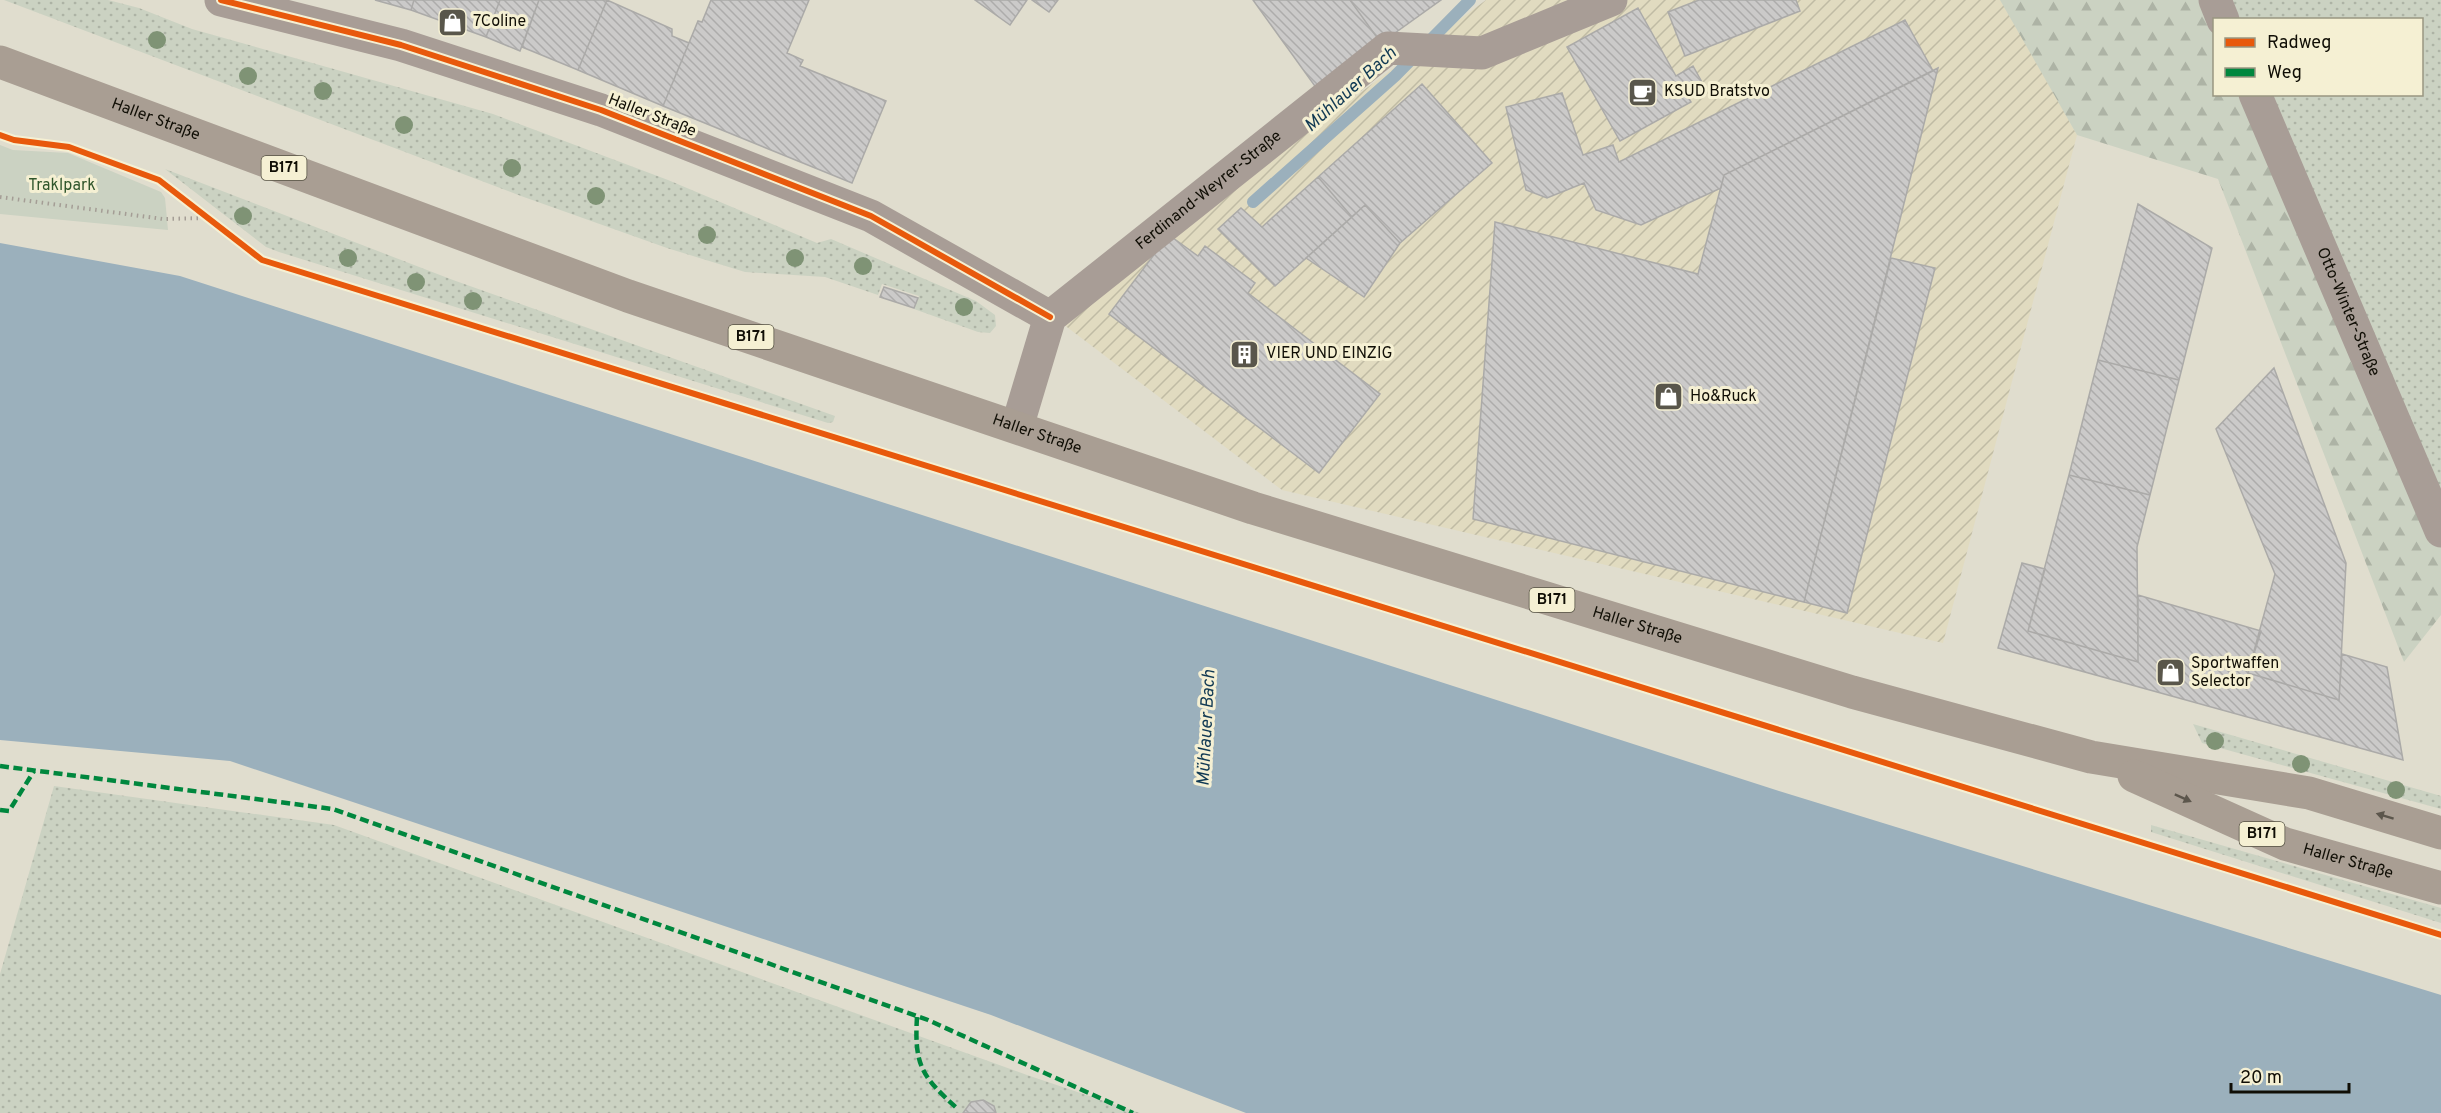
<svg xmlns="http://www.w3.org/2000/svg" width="2441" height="1113" font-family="Overpass,sans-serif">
<defs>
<pattern id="industrial-furrows" width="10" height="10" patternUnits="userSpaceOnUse" patternTransform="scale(1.5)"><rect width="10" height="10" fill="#e1dbc0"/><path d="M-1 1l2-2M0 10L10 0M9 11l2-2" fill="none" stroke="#c0bba4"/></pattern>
<pattern id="grass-dots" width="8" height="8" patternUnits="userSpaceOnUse" patternTransform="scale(1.5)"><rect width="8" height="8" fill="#cbd2c2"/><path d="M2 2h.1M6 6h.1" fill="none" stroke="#adb3a5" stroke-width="1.8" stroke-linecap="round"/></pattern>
<pattern id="forest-firs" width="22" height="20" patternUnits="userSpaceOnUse" patternTransform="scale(1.5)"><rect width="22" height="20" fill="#cbd2c2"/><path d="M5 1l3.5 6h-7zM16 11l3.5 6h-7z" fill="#adb3a5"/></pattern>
<pattern id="building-back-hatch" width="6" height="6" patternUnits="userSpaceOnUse" patternTransform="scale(1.5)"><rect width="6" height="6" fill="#cbcac9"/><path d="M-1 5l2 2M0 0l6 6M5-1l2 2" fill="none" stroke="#adacab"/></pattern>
</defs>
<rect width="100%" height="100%" fill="#e0ddce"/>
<path fill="url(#industrial-furrows)" d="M 1486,0 L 2002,0 L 2077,135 L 1943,643 L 1282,490 L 1055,318 Z"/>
<path fill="url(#grass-dots)" d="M 4,0 L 108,0 L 139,8 L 192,29 L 493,114 L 668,180 L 817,243 L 831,239 L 976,301 L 995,315 L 996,326 L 990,333 L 978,332 L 914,309 L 919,296 L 882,284 L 878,295 L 825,277 L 745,272 L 667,248 L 521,196 Z
M 2216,0 L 2441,0 L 2441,511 L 2257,95 L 2422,94 L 2422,20 L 2224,19 Z
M 165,169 L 453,280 L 835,416 L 833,422 L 828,423 L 279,252 L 266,247 Z
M 2193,724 L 2441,796 L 2441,809 L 2202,743 Z
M 54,786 L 334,825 L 1027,1075 L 1140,1113 L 0,1113 L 0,974 Z
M 2151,825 L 2441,908 L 2441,923 L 2151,832 Z"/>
<path fill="url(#forest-firs)" d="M 2000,0 L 2216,0 L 2214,94 L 2257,95 L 2441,511 L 2441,615 L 2404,662 L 2218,179 L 2077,135 Z"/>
<path fill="#cbd2c2" d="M 0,145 L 13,150 L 68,153 L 161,192 L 165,198 L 168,230 L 0,214 Z"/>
<path fill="#9bb0bc" d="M 0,243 L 180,276 L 1779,791 L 2441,995 L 2441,1113 L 1246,1113 L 991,1015 L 230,761 L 0,740 Z"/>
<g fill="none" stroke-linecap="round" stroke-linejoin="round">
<path stroke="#9bb0bc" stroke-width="12" d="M 1253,202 L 1395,76 L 1470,0"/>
</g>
<path fill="url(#building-back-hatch)" stroke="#abaaa8" stroke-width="1.5" d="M 375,0 L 414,0 L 411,10 Z
M 414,0 L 500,0 L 486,37 L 411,10 Z
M 500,0 L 539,0 L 520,51 L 486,37 Z
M 539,0 L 607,0 L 578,70 L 522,47 Z
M 607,0 L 672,29 L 672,36 L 689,43 L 663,106 L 578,70 Z
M 711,0 L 809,0 L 787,53 L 803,60 L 800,66 L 886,101 L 852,183 L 663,106 L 698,21 L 702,22 Z
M 975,0 L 1027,0 L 1010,25 Z
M 1032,0 L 1058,0 L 1049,12 Z
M 1253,0 L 1350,0 L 1381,43 L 1317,89 Z
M 1350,0 L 1441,0 L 1381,43 Z
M 1699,0 L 1796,0 L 1800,11 L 1685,56 L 1668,12 Z
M 1638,8 L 1676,76 L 1693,66 L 1703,84 L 1686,94 L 1691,102 L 1620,141 L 1567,47 Z
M 1905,20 L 1933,71 L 1724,175 L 1721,188 L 1641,225 L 1596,210 L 1584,183 L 1547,198 L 1526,190 L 1506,107 L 1562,93 L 1583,155 L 1613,145 L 1619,162 Z
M 1938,68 L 1804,602 L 1473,519 L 1495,222 L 1698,274 L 1724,175 Z
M 1422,84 L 1492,163 L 1400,243 L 1365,205 L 1352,217 L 1318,177 Z
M 1318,177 L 1352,217 L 1275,286 L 1218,229 L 1241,208 L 1262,227 Z
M 2138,204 L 2212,248 L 2179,380 L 2098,360 Z
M 1365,205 L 1400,243 L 1364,297 L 1306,258 Z
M 1169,235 L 1198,256 L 1205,246 L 1255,283 L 1248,293 L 1380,394 L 1319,473 L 1109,314 Z
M 1891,258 L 1935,268 L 1847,613 L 1804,602 Z
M 884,287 L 918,298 L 914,308 L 880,297 Z
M 2098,360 L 2179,380 L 2150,495 L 2069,475 Z
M 2274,368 L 2346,563 L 2339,700 L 2248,673 L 2275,574 L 2216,429 Z
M 2069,475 L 2150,495 L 2137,547 L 2138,662 L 2028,631 Z
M 2022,563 L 2045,569 L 2028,631 L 2138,662 L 2138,595 L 2261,631 L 2248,673 L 2339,700 L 2342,654 L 2387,667 L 2403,760 L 1998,648 Z
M 983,1100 L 994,1106 L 996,1113 L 963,1113 L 971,1102 Z"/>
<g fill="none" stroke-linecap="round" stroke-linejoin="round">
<path stroke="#a49d95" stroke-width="4" stroke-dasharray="1.5 4.5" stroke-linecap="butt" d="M 0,197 L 163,219 L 207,218"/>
<g stroke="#a89d96" stroke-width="33">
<path d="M 221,0 L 401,45 L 601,110 L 871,216 L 1050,317"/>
<path d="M 2215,0 L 2223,20"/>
<path id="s1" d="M 2255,94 L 2441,531"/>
<path id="s2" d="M 1017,427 L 1050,317 L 1388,48 L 1482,53 L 1611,0"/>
</g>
<g stroke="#a99e93" stroke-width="33">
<path id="s3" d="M 0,62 L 628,296 L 1253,508 L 1852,692 L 2091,757 L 2309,793 L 2441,833"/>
<path id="s4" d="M 2134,776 L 2285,844 L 2441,888"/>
</g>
<path stroke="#00873e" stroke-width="4.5" stroke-dasharray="9 4.5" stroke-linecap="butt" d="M 0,766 L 333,809 L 928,1020 L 1133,1113
M 0,810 L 9,811 L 34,771
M 917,1017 C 914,1066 922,1077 959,1110"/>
<defs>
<path id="cycleway" d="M 221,0 L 401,45 L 601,110 L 871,216 L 1050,317
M 0,135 L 14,140 L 69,147 L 159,180 L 262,260 L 2441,935"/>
</defs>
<use href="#cycleway" stroke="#f5f0d3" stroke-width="10"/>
<use href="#cycleway" stroke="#e8590c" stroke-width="6"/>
</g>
<g fill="#7f9375">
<circle cx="157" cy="40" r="9"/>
<circle cx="248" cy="76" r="9"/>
<circle cx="323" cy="91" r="9"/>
<circle cx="404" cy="125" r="9"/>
<circle cx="512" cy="168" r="9"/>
<circle cx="596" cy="196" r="9"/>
<circle cx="243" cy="216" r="9"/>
<circle cx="707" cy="235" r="9"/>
<circle cx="348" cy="258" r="9"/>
<circle cx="795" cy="258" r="9"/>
<circle cx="863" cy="266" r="9"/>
<circle cx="416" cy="282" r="9"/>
<circle cx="473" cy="301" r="9"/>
<circle cx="964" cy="307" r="9"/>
<circle cx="2215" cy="741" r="9"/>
<circle cx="2301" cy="764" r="9"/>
<circle cx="2396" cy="790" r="9"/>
</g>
<defs><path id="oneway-solid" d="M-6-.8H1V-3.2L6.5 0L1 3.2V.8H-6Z" transform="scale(1.5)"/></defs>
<g fill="#5c564c">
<use href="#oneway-solid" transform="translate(2183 798) rotate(24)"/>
<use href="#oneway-solid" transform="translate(2385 816) rotate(-163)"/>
</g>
<defs>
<symbol id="shop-square" viewBox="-11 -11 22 22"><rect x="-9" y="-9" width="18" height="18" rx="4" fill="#59564b" stroke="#f5f0d3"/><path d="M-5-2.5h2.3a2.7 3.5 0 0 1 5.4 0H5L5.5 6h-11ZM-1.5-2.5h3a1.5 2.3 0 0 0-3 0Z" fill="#fff"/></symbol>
<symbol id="cafe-square" viewBox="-11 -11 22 22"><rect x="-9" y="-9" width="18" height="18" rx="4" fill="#59564b" stroke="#f5f0d3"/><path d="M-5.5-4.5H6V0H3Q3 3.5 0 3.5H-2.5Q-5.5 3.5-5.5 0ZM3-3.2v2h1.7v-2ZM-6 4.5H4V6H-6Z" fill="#fff"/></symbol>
<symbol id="building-square" viewBox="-11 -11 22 22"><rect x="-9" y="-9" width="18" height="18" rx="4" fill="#59564b" stroke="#f5f0d3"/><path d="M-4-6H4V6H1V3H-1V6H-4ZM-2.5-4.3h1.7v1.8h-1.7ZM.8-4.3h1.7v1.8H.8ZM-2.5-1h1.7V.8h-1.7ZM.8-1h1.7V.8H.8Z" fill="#fff"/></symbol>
</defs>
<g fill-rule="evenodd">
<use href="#shop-square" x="436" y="6" width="33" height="33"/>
<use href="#cafe-square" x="1626" y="76" width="33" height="33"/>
<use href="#building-square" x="1228" y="338" width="33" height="33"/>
<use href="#shop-square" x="1652" y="380" width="33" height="33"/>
<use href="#shop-square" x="2154" y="656" width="33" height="33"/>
</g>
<g text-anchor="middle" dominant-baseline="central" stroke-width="6" stroke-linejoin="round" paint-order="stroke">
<g fill="#f5f0d3" stroke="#555243" stroke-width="1.5">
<rect x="261.5" y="156" width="45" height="24" rx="4.5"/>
<rect x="728.5" y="325" width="45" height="24" rx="4.5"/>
<rect x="1529.5" y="588" width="45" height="24" rx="4.5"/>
<rect x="2239.5" y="822" width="45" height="24" rx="4.5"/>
</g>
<g font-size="15" font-weight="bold" fill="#100e05">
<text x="284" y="168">B171</text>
<text x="751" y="337">B171</text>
<text x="1552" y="600">B171</text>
<text x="2262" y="834">B171</text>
</g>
<g font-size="16" fill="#100e05" stroke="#f5f0d3" text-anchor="start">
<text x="473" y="22">7Coline</text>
<text x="1664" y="92">KSUD Bratstvo</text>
<text x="1266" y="354">VIER UND EINZIG</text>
<text x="1690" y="397">Ho&amp;Ruck</text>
<text x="2191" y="664">Sportwaffen<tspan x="2191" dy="18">Selector</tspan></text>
</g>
<g font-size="16" fill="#100e05" stroke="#f5f0d3">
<text transform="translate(652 116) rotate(21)">Haller Straße</text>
<text stroke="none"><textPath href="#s3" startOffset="166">Haller Straße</textPath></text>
<text stroke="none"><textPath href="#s2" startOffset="318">Ferdinand-Weyrer-Straße</textPath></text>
<text stroke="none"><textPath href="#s1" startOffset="237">Otto-Winter-Straße</textPath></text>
<text stroke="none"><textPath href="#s3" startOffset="1102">Haller Straße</textPath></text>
<text stroke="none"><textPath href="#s3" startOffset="1732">Haller Straße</textPath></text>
<text stroke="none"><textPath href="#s4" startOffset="231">Haller Straße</textPath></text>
</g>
<g font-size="16" fill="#30562c" stroke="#f5f0d3">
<text x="62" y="186">Traklpark</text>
</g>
<g font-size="18" font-style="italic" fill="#103953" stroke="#f5f0d3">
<text transform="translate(1351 90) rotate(-42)">Mühlauer Bach</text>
<text transform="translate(1207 728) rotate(-87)">Mühlauer Bach</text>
</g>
</g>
<rect x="2213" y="18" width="210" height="78" fill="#f5f0d3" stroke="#999681" stroke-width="1.5"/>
<rect x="2225" y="38" width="30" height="9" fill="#e8590c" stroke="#999681" stroke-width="1.5"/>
<text x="2267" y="48" font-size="18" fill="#100e05">Radweg</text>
<rect x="2225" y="68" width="30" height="9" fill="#00873e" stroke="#999681" stroke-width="1.5"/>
<text x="2267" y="78" font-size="18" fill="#100e05">Weg</text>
<path d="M2231 1083v9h118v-9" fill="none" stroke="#100e05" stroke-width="3"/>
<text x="2240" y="1083" font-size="18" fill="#100e05" stroke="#f5f0d3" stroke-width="4.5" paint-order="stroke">20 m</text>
</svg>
